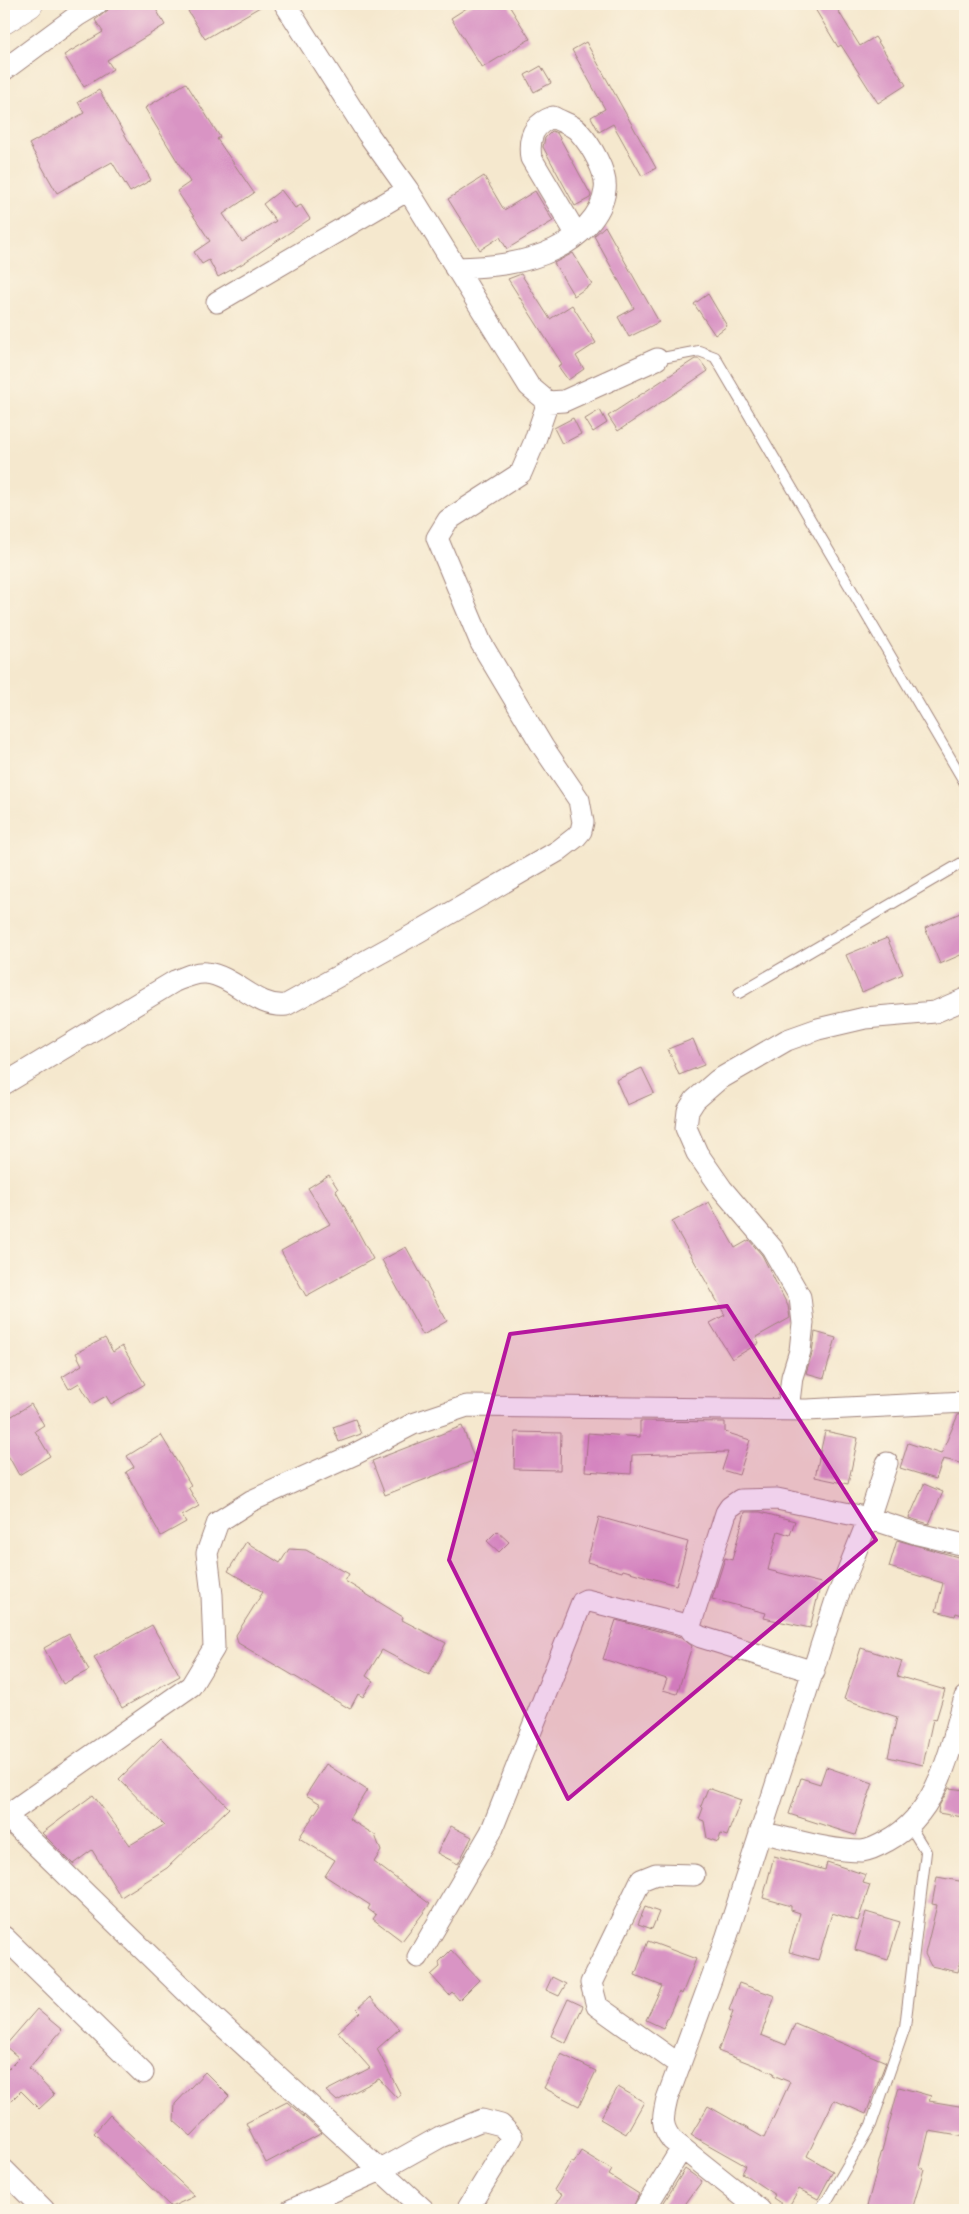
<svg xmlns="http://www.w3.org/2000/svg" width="969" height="2214" font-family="'Sorts Mill Goudy',serif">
<rect width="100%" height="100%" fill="#fcf5e5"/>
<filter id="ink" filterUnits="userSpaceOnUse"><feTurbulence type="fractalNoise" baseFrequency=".02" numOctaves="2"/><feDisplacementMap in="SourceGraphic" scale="10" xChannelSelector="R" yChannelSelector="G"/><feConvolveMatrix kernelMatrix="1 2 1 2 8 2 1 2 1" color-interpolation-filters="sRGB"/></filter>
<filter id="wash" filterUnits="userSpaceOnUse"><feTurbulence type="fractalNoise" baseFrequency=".0096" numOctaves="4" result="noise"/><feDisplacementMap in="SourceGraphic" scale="20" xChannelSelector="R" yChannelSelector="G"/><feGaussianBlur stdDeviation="1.12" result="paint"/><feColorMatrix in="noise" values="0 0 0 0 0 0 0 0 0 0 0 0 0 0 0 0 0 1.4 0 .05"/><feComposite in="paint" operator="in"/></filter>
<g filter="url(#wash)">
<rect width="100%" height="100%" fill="#f5e8ce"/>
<g id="blocks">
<path fill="#d994c4" d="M 109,4 L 153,4 L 165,25 L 107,60 L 113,69 L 84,87 L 64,55 L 103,32 L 95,20 L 108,10 Z
M 202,4 L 265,4 L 205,39 L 188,11 Z
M 473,4 L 508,4 L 530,39 L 482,68 L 451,18 Z
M 812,4 L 834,4 L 860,46 L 875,37 L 906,85 L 878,103 L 841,45 L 838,47 Z
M 586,42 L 656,168 L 642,176 L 613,124 L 599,132 L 591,117 L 605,109 L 572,50 Z
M 541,66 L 551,83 L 534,92 L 525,75 Z
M 186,83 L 220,137 L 217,139 L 254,193 L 223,214 L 242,242 L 276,221 L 263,204 L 281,190 L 295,208 L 301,205 L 310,219 L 242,264 L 218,277 L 209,260 L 202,264 L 194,252 L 210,241 L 177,191 L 190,182 L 145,108 Z
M 99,90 L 151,180 L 130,192 L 112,162 L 57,193 L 29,144 L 84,113 L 78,102 Z
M 552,131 L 557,133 L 591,195 L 590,198 L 575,206 L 543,147 L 545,138 Z
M 484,176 L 504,210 L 535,191 L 553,221 L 507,249 L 500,237 L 480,250 L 448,199 Z
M 605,226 L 659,322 L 629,337 L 618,317 L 634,308 L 594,236 Z
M 573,253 L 592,284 L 574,296 L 554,263 Z
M 521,274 L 550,319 L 572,305 L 596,343 L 576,356 L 584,369 L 568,380 L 558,366 L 562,364 L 508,279 Z
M 708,294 L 727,326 L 715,335 L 694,304 Z
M 695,359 L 699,359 L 708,371 L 618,431 L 608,416 Z
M 600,410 L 607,423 L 593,432 L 585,419 Z
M 573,418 L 581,434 L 562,444 L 554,428 Z
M 965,911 L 965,953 L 940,964 L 925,928 Z
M 887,938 L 903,974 L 862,992 L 846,955 Z
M 693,1039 L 704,1065 L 679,1075 L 668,1049 Z
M 642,1068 L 654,1093 L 627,1105 L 616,1080 Z
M 329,1175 L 338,1189 L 336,1191 L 373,1259 L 306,1296 L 281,1251 L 330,1224 L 308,1188 Z
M 709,1202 L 735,1248 L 749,1240 L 762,1255 L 788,1306 L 790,1318 L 756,1337 L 759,1343 L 732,1359 L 710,1323 L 725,1315 L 672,1222 Z
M 406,1247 L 447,1321 L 423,1335 L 382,1260 Z
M 815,1332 L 836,1338 L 824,1378 L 806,1373 L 812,1353 Z
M 105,1338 L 113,1352 L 122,1346 L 145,1384 L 111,1404 L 106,1396 L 92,1404 L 79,1383 L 69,1389 L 62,1377 L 82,1365 L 76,1353 Z
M 31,1404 L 44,1425 L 35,1431 L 50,1456 L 19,1475 L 4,1448 L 4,1421 Z
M 965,1414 L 965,1464 L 943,1459 L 936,1479 L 900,1468 L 908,1443 L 941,1454 L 958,1415 Z
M 355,1419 L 361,1434 L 339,1442 L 333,1427 Z
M 640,1421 L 725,1422 L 725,1432 L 750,1440 L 739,1475 L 722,1470 L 728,1452 L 632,1455 L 631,1474 L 585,1471 L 588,1433 L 640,1437 Z
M 462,1426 L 475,1460 L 385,1495 L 372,1461 Z
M 825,1431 L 858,1438 L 848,1484 L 815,1477 Z
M 515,1432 L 561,1433 L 560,1470 L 514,1469 Z
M 161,1435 L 191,1485 L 188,1487 L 199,1506 L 182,1516 L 186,1522 L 161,1536 L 126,1472 L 134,1467 L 127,1456 Z
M 924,1484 L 943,1492 L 929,1524 L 909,1518 Z
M 745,1512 L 760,1512 L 795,1521 L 790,1535 L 778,1531 L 768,1570 L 821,1583 L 810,1628 L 764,1618 L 766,1613 L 712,1599 L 725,1558 L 732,1560 Z
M 599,1517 L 688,1542 L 676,1585 L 623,1570 L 622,1572 L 587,1562 Z
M 497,1531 L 509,1542 L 499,1552 L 487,1541 Z
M 897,1540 L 965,1559 L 965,1616 L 956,1613 L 955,1616 L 936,1611 L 943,1583 L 889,1567 Z
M 246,1542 L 280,1563 L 289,1549 L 306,1550 L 349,1574 L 345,1581 L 403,1617 L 402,1620 L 446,1643 L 429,1675 L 382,1650 L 366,1676 L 373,1681 L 363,1697 L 358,1694 L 350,1709 L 238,1643 L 236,1635 L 263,1592 L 228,1571 Z
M 616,1620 L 681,1637 L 692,1646 L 677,1694 L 663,1690 L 667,1679 L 603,1659 Z
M 152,1625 L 180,1676 L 122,1708 L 94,1657 Z
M 69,1634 L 89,1670 L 63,1684 L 44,1648 Z
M 861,1648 L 902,1661 L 897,1676 L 945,1690 L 936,1720 L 933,1719 L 923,1765 L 888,1757 L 897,1717 L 844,1699 Z
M 161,1738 L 229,1808 L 167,1868 L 121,1897 L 92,1850 L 73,1864 L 42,1833 L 93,1795 L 130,1845 L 164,1825 L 119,1779 Z
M 326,1764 L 367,1790 L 349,1819 L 375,1835 L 381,1851 L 374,1862 L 430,1904 L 402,1941 L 373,1919 L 376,1915 L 368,1909 L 370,1905 L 325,1876 L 335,1860 L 299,1838 L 321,1804 L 306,1795 Z
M 826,1767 L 873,1783 L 855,1835 L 789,1814 L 801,1778 L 820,1784 Z
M 708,1788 L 741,1800 L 727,1836 L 721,1834 L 718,1842 L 707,1838 L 704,1821 L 699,1819 L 703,1808 L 701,1806 Z
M 949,1788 L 965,1790 L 963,1817 L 938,1813 L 939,1806 Z
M 451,1826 L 472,1837 L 458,1864 L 437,1853 Z
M 774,1856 L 825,1870 L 827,1862 L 866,1875 L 863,1883 L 870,1885 L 858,1921 L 832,1913 L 818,1960 L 789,1952 L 800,1913 L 791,1910 L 791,1906 L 763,1898 Z
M 937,1877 L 965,1882 L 965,1946 L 958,1972 L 931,1966 L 925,1954 L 937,1905 L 932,1904 Z
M 645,1907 L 659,1912 L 652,1929 L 638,1924 Z
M 866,1912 L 900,1922 L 888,1960 L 855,1950 Z
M 648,1941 L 696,1959 L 682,1994 L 679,1992 L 663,2028 L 646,2020 L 662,1986 L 635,1975 Z
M 451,1950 L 479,1980 L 459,2000 L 452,1992 L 449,1995 L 431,1975 L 440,1967 L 439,1962 Z
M 552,1977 L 566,1984 L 559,1996 L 546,1990 Z
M 739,1983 L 775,1996 L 761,2035 L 786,2045 L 795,2023 L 886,2062 L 866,2114 L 834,2100 L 807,2156 L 833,2171 L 818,2199 L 799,2189 L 788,2208 L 773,2198 L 775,2195 L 742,2173 L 746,2166 L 691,2135 L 708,2106 L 764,2138 L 790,2082 L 773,2075 L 774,2073 L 718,2051 L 733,2012 L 729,2010 Z
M 370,1997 L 399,2029 L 377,2049 L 401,2095 L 397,2098 L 379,2079 L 337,2101 L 326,2091 L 370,2068 L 338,2032 L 360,2012 L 357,2009 Z
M 568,1999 L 583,2006 L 566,2043 L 551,2036 Z
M 37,2009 L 62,2030 L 29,2068 L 54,2095 L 39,2109 L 21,2091 L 4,2108 L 4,2073 L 19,2058 L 5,2046 Z
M 561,2054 L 596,2071 L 579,2106 L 544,2088 Z
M 205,2072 L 229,2096 L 191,2136 L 174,2121 L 175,2104 Z
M 618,2087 L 644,2102 L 626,2134 L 600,2119 Z
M 899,2087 L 931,2096 L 929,2101 L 965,2107 L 965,2137 L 929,2131 L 920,2167 L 924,2169 L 912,2210 L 866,2210 Z
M 287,2102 L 322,2133 L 266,2163 L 246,2123 Z
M 110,2115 L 163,2166 L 162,2167 L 163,2166 L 195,2196 L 171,2207 L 94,2133 Z
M 581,2151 L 612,2170 L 609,2175 L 639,2194 L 632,2210 L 552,2210 L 562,2195 L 554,2190 L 571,2162 L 574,2163 Z
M 685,2169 L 702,2181 L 681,2210 L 659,2210 Z"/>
</g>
</g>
<g filter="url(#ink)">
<use href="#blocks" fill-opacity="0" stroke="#a0847c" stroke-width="1"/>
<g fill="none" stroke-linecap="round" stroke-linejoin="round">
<defs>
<path id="service" d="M 657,359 L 699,351 L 715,357 L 965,783
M 739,993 L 965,861
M 819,2210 L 828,2199 L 871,2125 L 905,2027 L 926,1852 L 910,1826"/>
<path id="minor" d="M 285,4 L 368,134 L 408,190 L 529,386 L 548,402 L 564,401 L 657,359
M 4,70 L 77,16 L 97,4
M 455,268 C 490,267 524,264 555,249 C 578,238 602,216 605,190 C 608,173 590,144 579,132 C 574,125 561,122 553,117 C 533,124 528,138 531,158 L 577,235
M 217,302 L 408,190
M 4,1084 L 175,981 C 185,977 195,972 206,973 C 235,976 257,1009 286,1005 L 411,936 L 558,851 L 576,837 L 581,831 L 583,822 L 579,800 L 543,747 L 481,643 L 437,538 L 448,520 L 521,473 L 534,443 L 548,402
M 788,1410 L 792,1377 L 800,1351 L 803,1323 L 800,1297 L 772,1248 L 722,1189 L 697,1153 L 686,1128 L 688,1111 L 695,1100 L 718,1080 L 787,1040 L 818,1029 L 865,1018 L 935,1012 L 965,999
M 814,1672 L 701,1637 C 695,1634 691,1633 690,1626 L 726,1513 L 730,1507 L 740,1500 L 777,1499 L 869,1518 L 918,1534 L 965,1545
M 6,1816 L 197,2002 L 424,2210
M 4,1817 L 191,1686 L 214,1648 L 212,1595 L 207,1553 L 218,1522 L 251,1501 L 355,1454 L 413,1424 L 467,1406 L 807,1410 L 965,1402
M 760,1832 C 793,1839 828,1851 862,1851 C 870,1850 880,1845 887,1841 C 939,1813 950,1749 965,1697
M 4,1937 L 143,2073
M 418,1957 L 491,1832 L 582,1602 L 586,1600 L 690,1626
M 680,2065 L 597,2006 L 591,1983 L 641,1880 L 656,1874 L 694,1875
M 4,2170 L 44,2210
M 291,2210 L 381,2170 L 440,2137 L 482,2120 L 501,2125 L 512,2137 L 467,2210
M 644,2210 L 682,2148
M 760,2210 L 672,2140 C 660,2125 663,2117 667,2099 L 726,1939 L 835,1603 L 869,1518 L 887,1463"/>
<path id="secondary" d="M 4,20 L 29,4"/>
</defs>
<use href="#service" stroke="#a0847c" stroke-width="12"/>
<use href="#minor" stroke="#a0847c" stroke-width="23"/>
<use href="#secondary" stroke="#a0847c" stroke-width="29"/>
<use href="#service" stroke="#fff" stroke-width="10"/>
<use href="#minor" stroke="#fff" stroke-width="21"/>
<use href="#secondary" stroke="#fff" stroke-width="28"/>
</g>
</g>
<path fill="#b5179e" fill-opacity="0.2" stroke="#b5179e" stroke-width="4" stroke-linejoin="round" d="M 727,1306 L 876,1540 L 568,1799 L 449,1560 L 510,1334 Z"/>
<rect width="969" height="2214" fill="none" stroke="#fcf5e5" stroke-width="20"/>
</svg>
